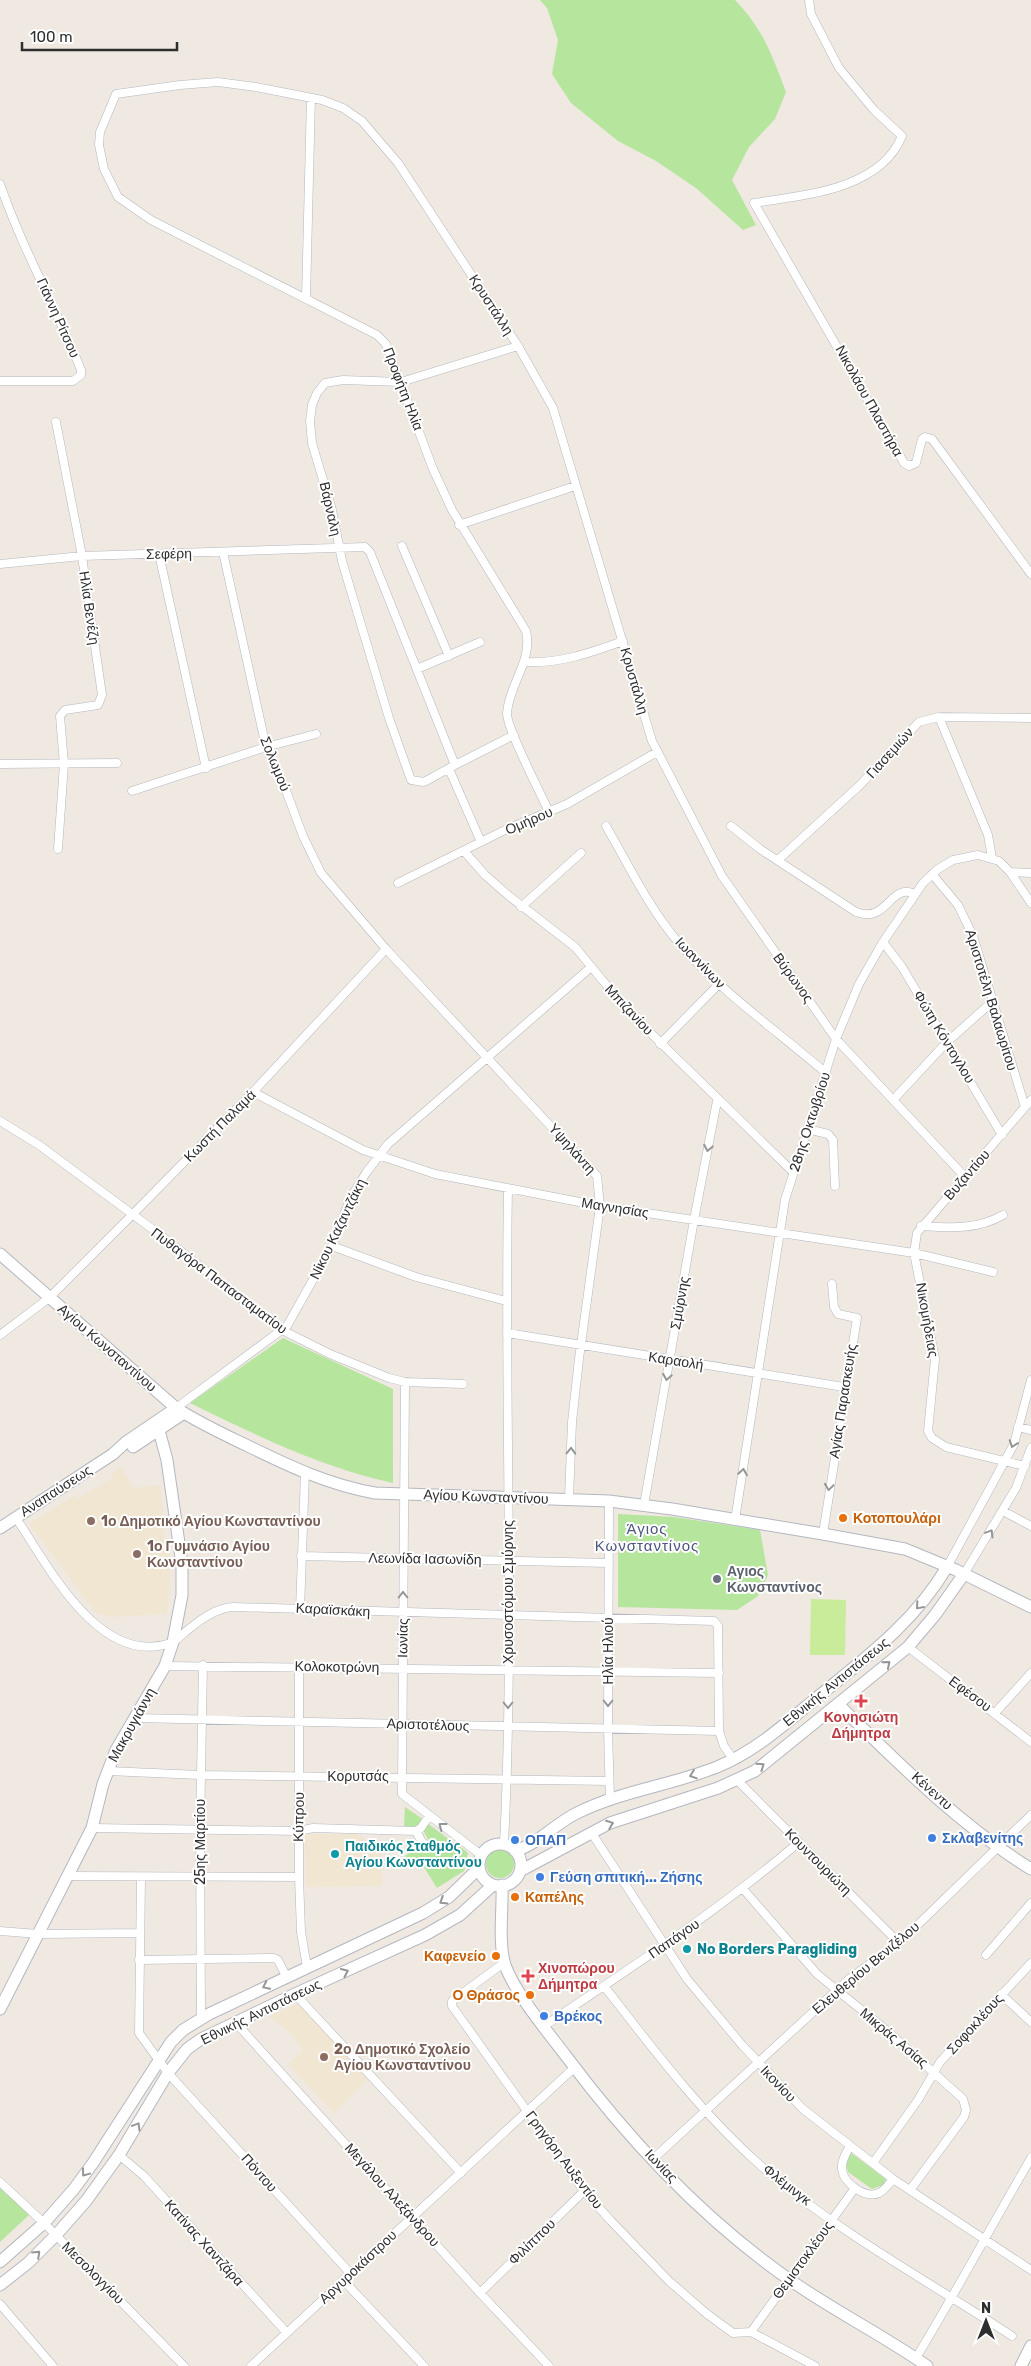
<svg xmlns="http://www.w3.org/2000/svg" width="1031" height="2366" font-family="Rubik,sans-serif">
<rect width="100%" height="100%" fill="#efe9e1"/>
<path fill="#f0e6d1" d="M 121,1467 L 133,1488 L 161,1485 L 164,1538 L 171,1560 L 167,1614 L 110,1617 L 96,1613 L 29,1524 L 75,1495 L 77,1499 L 114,1477 L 111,1473 Z
M 357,1834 L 382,1851 L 382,1886 L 306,1887 L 305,1834 Z
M 300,2003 L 370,2077 L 334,2113 L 288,2064 L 303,2050 L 291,2034 L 270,2016 Z"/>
<path fill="#b6e59e" d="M 540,0 L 735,0 C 763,29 772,55 786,92 L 775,119 L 749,147 L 732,180 L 756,225 L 743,230 L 696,188 L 656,161 L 618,141 L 571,103 L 552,74 L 558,40 L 547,8 Z
M 283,1338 L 393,1389 L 393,1483 C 318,1466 258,1436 190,1403 Z
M 618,1514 L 674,1517 L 760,1530 L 768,1575 L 758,1596 L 737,1610 L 618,1607 Z
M 405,1807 L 424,1820 L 417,1828 L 404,1827 Z
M 427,1823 L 454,1843 L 455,1844 L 430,1843 L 423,1830 Z
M 457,1844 L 468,1853 L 464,1871 L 437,1888 L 422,1864 L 418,1866 L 416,1862 L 411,1865 L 405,1856 L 417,1848 L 447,1851 Z
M486 1864a14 14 0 1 1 28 0a14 14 0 1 1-28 0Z
M 851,2153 L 886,2179 L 883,2185 L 872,2189 L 848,2172 L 846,2164 Z
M 0,2187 L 29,2215 L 0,2242 Z"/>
<path fill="#c9ec9a" d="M 811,1599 L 846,1600 L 845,1655 L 810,1655 Z"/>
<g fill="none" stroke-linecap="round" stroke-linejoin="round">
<defs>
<path id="street" d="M 809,0 L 811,14 L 839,68 L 874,110 L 902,136 C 880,190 804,195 754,203 L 904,463 L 909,466 L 916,463 L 922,439 L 925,437 L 932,439 L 1031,574
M 0,184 C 22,248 56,308 81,370 L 81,375 L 73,381 L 0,381
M 306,298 L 311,98
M 56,422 L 82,556 L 102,695 L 98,705 L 65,710 L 60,716 L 64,764 L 58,849
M 459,525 L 575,486
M 402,546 L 449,656
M 223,552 L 266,747 L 285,788 L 303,836 L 321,873 L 386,949 L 597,1176 L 600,1206 L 579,1359 L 572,1422 L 569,1499
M 159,554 L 206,768
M 0,564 L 82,556 L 365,547 L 370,552 L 455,765 L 514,735
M 524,662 C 559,664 590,653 623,641
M 417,669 L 480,642
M 939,717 L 988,835 L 992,858
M 0,764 L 117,763
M 455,765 L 424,782 L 411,780 L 389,718 L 342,561 L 332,510 L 312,443 L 310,421 L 312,405 L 317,393 L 325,383 L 343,380 L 401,382 L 518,346
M 449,769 L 481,842
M 132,791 L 266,747 L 316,734
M 549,812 C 541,794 506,727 507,713 C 509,684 533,661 526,631 L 452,510 L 433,469 L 386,344 L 377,335 L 151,220 L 118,197 L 104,169 L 99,145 L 100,132 L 116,94 L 180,85 L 218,82 L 256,87 L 322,100 L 343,108 L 362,121 L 398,163 L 518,346 L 553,408 L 652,741 L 722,876 L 836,1039 L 966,1178
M 606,826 C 628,864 649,908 678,942 C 721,992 776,1030 826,1073
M 731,826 L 760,849 L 856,912 C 888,924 890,882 915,894
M 464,851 L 485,875 L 509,896 L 575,947 L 627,1010 L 793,1172
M 778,860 L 860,785 L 919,722 L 939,717 L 1031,718
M 1010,872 L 1031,873
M 932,874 L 958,905 L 973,936 L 1025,1107
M 398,883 L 505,830 L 567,804 L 657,752
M 521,907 L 581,853
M 883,942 L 902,967 L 1002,1135
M 660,1044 L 719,984
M 253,1092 L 363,1150 L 435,1174 L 600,1206 L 914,1253 L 993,1272
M 893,1100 L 947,1042 L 992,1002
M 0,1121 L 39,1145 L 155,1231 L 282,1330 L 330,1354 L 389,1378 L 405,1382 L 463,1384
M 807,1129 L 828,1134 L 833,1140 L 835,1186
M 921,1226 C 950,1228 977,1230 1003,1215
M 332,1246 L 416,1277 L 506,1301
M 507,1333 L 844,1387
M 0,1335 L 49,1298 L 132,1215 L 253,1092 L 386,949
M 405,1382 L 402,1794 L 481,1855
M 176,1408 L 287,1326 L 332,1246 L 351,1197 L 366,1173 L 388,1144 L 590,968
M 1018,1427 L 1031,1430
M 1025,1466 L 946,1447 L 932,1438 L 928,1431 L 935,1359 L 914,1253 L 917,1233 L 1031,1100
M 609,1501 L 608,1729 L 610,1800
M 644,1505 L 694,1220 L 717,1101
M 1003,1511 L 1031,1526
M 16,1518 C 48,1565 99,1668 171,1643 C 178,1640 183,1633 189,1629 C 201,1619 216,1608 233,1607 L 714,1621 L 718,1626 L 719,1731 L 724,1746 L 733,1759
M 735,1520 L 785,1200 L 836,1039 L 859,984 L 883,942 L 923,883 L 938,869 L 953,860 L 978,855 L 999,861 L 1010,872 L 1031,903
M 823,1534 L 857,1318 L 838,1314 L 834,1307 L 832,1284
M 301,1556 L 609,1563
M 947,1567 L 1014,1444 L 1031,1380
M 964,1574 L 1016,1488 L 1031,1448
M 300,1609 L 305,1473
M 908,1647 L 1031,1742
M 165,1666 L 719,1673
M 299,1666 L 299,1877 L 301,1932 L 307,1967
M 995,1713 L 1031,1673
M 136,1718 L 719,1731
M 108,1771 L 200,1775 L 609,1781
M 737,1780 L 899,1943
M 92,1828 L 299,1831 L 313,1828 L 416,1831 L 421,1828 L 429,1816
M 416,1831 L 423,1844 L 453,1847
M 591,1832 L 687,1979 L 742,2045 L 803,2109 L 893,2179 L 1031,2270
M 504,1844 C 515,1626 504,1407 508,1189
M 68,1876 L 299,1877
M 141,1878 L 139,2033 L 168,2073 L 350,2273
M 744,1890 L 817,1974 L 885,2029 L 963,2099 L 966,2110 L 964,2117 L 910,2190
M 0,1931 L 38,1934 L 140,1933
M 986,1955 L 1031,1903
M 139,1960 L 274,1958 L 278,1960 L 286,1976
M 505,1962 L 452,2001 L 452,2006 L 584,2191 L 611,2221 L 669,2281 L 707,2314 L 733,2333 L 751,2332
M 604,1986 C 653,2049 701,2113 761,2166 C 837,2232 928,2281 1012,2336
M 295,1994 L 461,2173
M 1001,1994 L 1031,2022
M 201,2018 L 200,1829 L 203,1665
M 236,2023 L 480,2293 L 549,2366
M 544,2026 C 631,1968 718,1911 798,1843
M 850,2146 C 846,2153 841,2161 842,2169 C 843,2183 865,2199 879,2193 C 885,2190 889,2184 893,2179
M 119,2155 L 144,2176 L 287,2333
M 653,2159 L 849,1979 L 899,1943 L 1031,1815
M 873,2163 L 918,2100 L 940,2062 L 1031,1963
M 0,2182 L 44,2223 L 184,2366
M 343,2280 L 424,2366
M 480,2293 L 584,2191
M 0,2304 L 53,2366
M 751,2332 L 855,2188
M 751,2332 L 815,2366
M 916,2358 C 956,2292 992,2225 1031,2158
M 251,2366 L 575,2067"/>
<path id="secondary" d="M 0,1254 L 176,1408 C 199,1423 223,1434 248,1446 C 289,1466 329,1485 375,1493 L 609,1501 L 672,1509 L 823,1534 L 905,1549 L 956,1570 L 1031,1607
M 133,1447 L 184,1413
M 0,1528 L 113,1454 L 126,1442 L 176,1408
M 838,1704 C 898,1763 960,1825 1031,1869
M479 1865a21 21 0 1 1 42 0a21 21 0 1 1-42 0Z
M 515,1851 C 538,1844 556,1823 577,1813 C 621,1791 672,1785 717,1767 C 754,1752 784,1725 814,1700 C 863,1660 915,1622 947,1567
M 520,1871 L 610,1823 L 718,1788 L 755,1771 L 908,1647 L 935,1615 L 964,1574
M 502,1885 C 503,1908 498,1943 505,1965 C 515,1993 547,2031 566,2056 C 628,2139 704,2220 790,2280 C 834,2311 883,2335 927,2366
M 0,2009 L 92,1828 L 103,1784 L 116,1750 L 165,1666 L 173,1642 L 182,1595 L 182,1564 L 167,1460 L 157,1423
M 0,2262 L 44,2223 L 74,2189 L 93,2163 L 171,2042 L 183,2030 L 209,2014 L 423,1913 L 449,1897 L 479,1868
M 0,2285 L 28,2263 L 56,2235 L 86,2201 L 119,2155 L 168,2073 L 187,2049 L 201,2039 L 295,1994 L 425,1935 L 460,1915 L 493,1885
M 1021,2366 L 1031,2346"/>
</defs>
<use href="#street" stroke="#b4b7c1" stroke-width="9"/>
<use href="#secondary" stroke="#b4b7c1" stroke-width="13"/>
<use href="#street" stroke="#fff" stroke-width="8"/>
<use href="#secondary" stroke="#fff" stroke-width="11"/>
</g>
<defs><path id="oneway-chevron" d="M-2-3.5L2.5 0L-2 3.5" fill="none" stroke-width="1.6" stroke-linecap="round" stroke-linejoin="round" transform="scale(1.25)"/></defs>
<g stroke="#969696">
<use href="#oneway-chevron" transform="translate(708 1148) rotate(101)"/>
<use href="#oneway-chevron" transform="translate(667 1377) rotate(100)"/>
<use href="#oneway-chevron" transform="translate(1013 1444) rotate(110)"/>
<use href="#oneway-chevron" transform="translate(571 1451) rotate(-88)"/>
<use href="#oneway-chevron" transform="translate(743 1472) rotate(-81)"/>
<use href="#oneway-chevron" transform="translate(829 1487) rotate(98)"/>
<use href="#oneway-chevron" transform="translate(990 1533) rotate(-59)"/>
<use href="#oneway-chevron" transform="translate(403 1595) rotate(-90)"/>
<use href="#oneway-chevron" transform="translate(919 1606) rotate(131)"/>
<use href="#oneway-chevron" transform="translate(887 1664) rotate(-40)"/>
<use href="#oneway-chevron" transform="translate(608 1703) rotate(90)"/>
<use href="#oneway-chevron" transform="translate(508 1705) rotate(90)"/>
<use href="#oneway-chevron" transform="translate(761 1766) rotate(-35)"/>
<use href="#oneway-chevron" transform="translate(693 1775) rotate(161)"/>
<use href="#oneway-chevron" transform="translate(610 1824) rotate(-21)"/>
<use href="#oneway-chevron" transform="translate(442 1826) rotate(-143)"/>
<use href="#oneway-chevron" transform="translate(443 1901) rotate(148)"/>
<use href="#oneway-chevron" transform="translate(345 1972) rotate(-24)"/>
<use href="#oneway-chevron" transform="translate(266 1986) rotate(154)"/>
<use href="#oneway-chevron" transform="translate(137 2126) rotate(-59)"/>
<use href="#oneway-chevron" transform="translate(85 2173) rotate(127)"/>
<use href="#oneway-chevron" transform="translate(37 2254) rotate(-44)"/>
</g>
<g fill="#e8710a" stroke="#fff" stroke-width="2">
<circle cx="843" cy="1518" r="5"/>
<circle cx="515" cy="1897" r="5"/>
<circle cx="496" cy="1956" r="5"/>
<circle cx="530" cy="1995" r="5"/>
</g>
<g fill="#8d6e63" stroke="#fff" stroke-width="2">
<circle cx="91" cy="1521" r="5"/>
<circle cx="137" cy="1554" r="5"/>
<circle cx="324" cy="2057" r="5"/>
</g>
<circle fill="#6b7280" stroke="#fff" stroke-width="2" cx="717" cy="1579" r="5"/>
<g fill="#e0444e" stroke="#fff" stroke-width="2">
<path d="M858.5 1693.5h5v5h5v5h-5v5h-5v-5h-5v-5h5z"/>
<path d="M525.5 1968.5h5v5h5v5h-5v5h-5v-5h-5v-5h5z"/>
</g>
<g fill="#3f7fe0" stroke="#fff" stroke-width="2">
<circle cx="932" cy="1838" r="5"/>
<circle cx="515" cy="1840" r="5"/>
<circle cx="540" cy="1877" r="5"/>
<circle cx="544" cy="2016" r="5"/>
</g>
<g fill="#0f9aa8" stroke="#fff" stroke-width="2">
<circle cx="335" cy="1854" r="5"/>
<circle cx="687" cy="1949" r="5"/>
</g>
<g text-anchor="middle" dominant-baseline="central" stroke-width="4" stroke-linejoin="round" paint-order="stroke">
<g font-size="14" fill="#2e2e2e" stroke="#fff">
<text transform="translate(491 305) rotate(57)">Κρυστάλλη</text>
<text transform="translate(58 318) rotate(66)">Γιάννη Ρίτσου</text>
<text transform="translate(403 389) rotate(69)">Προφήτη Ηλία</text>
<text transform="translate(869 401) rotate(61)">Νικολάου Πλαστήρα</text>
<text transform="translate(330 509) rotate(77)">Βάρναλη</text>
<text transform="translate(169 554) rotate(-1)">Σεφέρη</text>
<text transform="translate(89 608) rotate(82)">Ηλία Βενέζη</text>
<text transform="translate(634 681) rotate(74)">Κρυστάλλη</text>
<text transform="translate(890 753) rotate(-48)">Γιασεμιών</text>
<text transform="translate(275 764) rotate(68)">Σολωμού</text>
<text transform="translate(529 821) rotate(-23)">Ομήρου</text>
<text transform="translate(700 963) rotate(46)">Ιωαννίνων</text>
<text transform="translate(793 978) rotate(54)">Βύρωνος</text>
<text transform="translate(991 1000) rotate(73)">Αριστοτέλη Βαλαωρίτου</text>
<text transform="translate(629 1010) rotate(47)">Μπιζανίου</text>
<text transform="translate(944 1037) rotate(59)">Φώτη Κόντογλου</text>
<text transform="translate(810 1122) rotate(-72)">28ης Οκτωβρίου</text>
<text transform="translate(220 1126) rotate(-45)">Κωστή Παλαμά</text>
<text transform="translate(572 1149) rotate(48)">Υψηλάντη</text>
<text transform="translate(967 1175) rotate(-49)">Βυζαντίου</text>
<text transform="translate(615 1208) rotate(9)">Μαγνησίας</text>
<text transform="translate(338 1229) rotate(-64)">Νίκου Καζαντζάκη</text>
<text transform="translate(219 1281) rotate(37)">Πυθαγόρα Παπασταματίου</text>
<text transform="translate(680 1303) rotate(-80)">Σμύρνης</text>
<text transform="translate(927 1320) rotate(80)">Νικομήδειας</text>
<text transform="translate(107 1348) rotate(41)">Αγίου Κωνσταντίνου</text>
<text transform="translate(676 1361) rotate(9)">Καραολή</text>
<text transform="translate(843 1401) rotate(-81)">Αγίας Παρασκευής</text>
<text transform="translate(56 1491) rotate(-33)">Αναπαύσεως</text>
<text transform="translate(486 1497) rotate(2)">Αγίου Κωνσταντίνου</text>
<text transform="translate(425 1559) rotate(1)">Λεωνίδα Ιασωνίδη</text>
<text transform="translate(508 1592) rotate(-90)">Χρυσοστόμου Σμύρνης</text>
<text transform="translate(333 1610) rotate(3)">Καραϊσκάκη</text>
<text transform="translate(403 1638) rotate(-89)">Ιωνίας</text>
<text transform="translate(608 1651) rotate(-90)">Ηλία Ηλιού</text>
<text transform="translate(337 1667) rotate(1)">Κολοκοτρώνη</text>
<text transform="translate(836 1682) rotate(-39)">Εθνικής Αντιστάσεως</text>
<text transform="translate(970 1694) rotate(37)">Εφέσου</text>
<text transform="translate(132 1725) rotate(-61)">Μακρυγιάννη</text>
<text transform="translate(428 1725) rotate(2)">Αριστοτέλους</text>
<text x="358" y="1776">Κορυτσάς</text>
<text transform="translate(932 1791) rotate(42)">Κένεντυ</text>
<text transform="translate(299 1817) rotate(-89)">Κύπρου</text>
<text transform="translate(200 1842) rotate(-90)">25ης Μαρτίου</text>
<text transform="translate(818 1862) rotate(45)">Κουντουριώτη</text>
<text transform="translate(674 1939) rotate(-35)">Παπάγου</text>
<text transform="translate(866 1968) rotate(-40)">Ελευθερίου Βενιζέλου</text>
<text transform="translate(261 2012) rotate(-26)">Εθνικής Αντιστάσεως</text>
<text transform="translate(975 2024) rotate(-48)">Σοφοκλέους</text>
<text transform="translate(894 2038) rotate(40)">Μικράς Ασίας</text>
<text transform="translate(778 2084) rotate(46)">Ικονίου</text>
<text transform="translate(564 2160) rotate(53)">Γρηγόρη Αυξεντίου</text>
<text transform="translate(661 2166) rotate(46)">Ιωνίας</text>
<text transform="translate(259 2173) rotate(48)">Πόντου</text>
<text transform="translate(787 2185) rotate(38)">Φλέμινγκ</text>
<text transform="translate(392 2195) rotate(48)">Μεγάλου Αλεξάνδρου</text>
<text transform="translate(532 2242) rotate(-44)">Φιλίππου</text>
<text transform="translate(204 2243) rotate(48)">Κατίνας Χαντζάρα</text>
<text transform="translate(803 2260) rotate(-54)">Θεμιστοκλέους</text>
<text transform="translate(358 2267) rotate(-43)">Αργυροκάστρου</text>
<text transform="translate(93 2273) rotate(45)">Μεσολογγίου</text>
</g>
<g font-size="14" font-weight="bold" fill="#c56008" stroke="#fff" text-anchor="start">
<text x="853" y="1518">Κοτοπουλάρι</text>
<text x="525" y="1897">Καπέλης</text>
<text x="486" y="1956" text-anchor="end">Καφενείο</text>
<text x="520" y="1995" text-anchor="end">Ο Θράσος</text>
</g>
<g font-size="14" font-weight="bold" fill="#785e54" stroke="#fff" text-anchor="start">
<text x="101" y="1521">1ο Δημοτικό Αγίου Κωνσταντίνου</text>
<text x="147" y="1546">1ο Γυμνάσιο Αγίου<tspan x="147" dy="16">Κωνσταντίνου</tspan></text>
<text x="334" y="2049">2ο Δημοτικό Σχολείο<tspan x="334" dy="16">Αγίου Κωνσταντίνου</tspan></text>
</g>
<g font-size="14" font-weight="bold" fill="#5b616d" stroke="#fff" text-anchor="start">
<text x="727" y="1571">Αγιος<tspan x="727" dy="16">Κωνσταντίνος</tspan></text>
</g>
<g font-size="14" font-weight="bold" fill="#be3a42" stroke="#fff">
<text x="861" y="1717">Κονησιώτη<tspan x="861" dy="16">Δήμητρα</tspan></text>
<text x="538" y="1968" text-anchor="start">Χινοπώρου<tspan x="538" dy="16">Δήμητρα</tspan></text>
</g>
<g font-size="14" font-weight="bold" fill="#366cbe" stroke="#fff" text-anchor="start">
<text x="942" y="1838">Σκλαβενίτης</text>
<text x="525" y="1840">ΟΠΑΠ</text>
<text x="550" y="1877">Γεύση σπιτική... Ζήσης</text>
<text x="554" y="2016">Βρέκος</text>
</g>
<g font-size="14" font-weight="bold" fill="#0d838f" stroke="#fff" text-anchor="start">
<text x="345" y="1846">Παιδικός Σταθμός<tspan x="345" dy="16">Αγίου Κωνσταντίνου</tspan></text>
<text x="697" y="1949">No Borders Paragliding</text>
</g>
<g font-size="15" letter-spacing="1" fill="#4d5680" stroke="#fff">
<text x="647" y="1529">Άγιος<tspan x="647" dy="17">Κωνσταντίνος</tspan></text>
</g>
</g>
<g transform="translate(986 2321)" stroke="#ffffff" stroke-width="4" paint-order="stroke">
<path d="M0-4L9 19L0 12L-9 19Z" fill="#2e2e2e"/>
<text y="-8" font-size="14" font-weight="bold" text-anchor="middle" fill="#2e2e2e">N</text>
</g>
<path d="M22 42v8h155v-8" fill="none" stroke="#2e2e2e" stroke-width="2.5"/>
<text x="30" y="42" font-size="15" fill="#2e2e2e" stroke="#ffffff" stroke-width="4" paint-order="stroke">100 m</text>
</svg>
